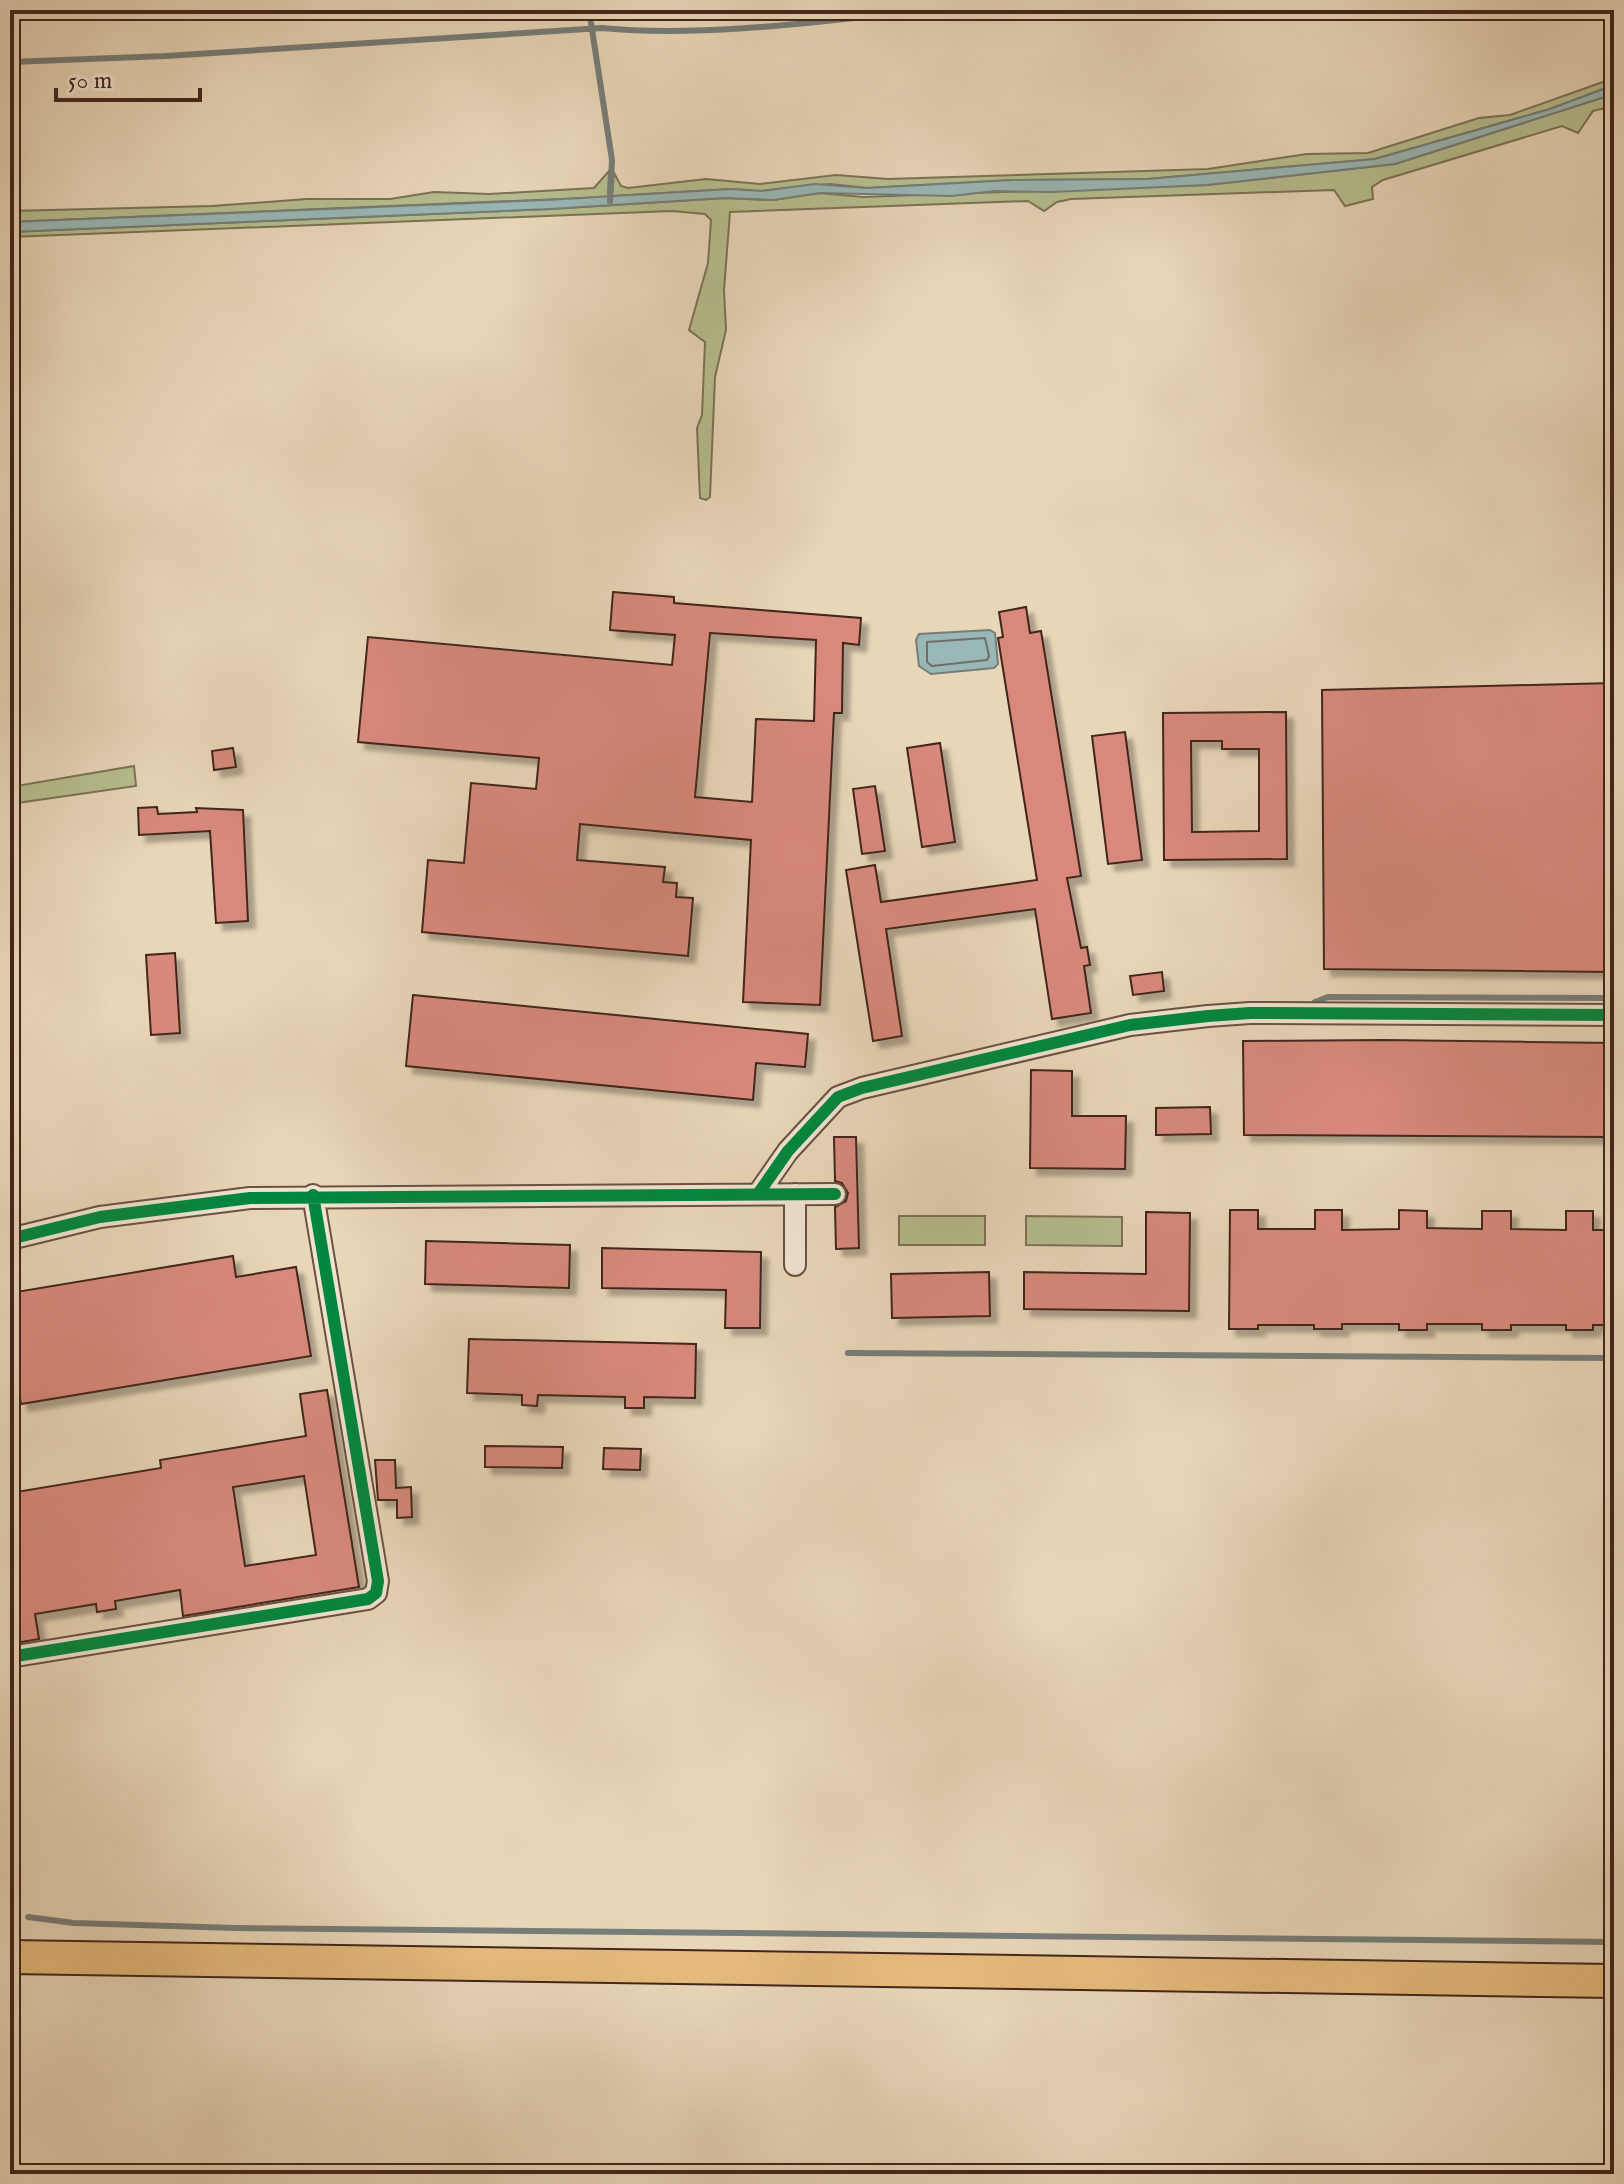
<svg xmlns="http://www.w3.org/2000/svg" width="1624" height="2184" font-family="'IM FELL English',serif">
<defs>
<filter id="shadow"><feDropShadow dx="7" dy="7" stdDeviation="2" flood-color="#0004"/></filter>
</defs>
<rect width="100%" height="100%" fill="#e8d6b8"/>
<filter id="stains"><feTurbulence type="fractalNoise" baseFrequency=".0025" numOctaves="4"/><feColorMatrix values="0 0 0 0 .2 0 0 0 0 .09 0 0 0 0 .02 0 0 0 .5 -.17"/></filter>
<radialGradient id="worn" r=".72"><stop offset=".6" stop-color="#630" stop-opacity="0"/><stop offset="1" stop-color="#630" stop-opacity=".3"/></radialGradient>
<path fill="#b6be8f" stroke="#7c7255" stroke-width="2" d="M 1614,78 L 1614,85 L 1550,109 L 1375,159 L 1148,179 L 1013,180 L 867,188 L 830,184 L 761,191 L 731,189 L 612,196 L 614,173 L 621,186 L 628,188 L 706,179 L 760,184 L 836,175 L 888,179 L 1208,169 L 1307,154 L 1368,153 L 1479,118 L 1510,115 Z
M 1614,94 L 1614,106 L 1593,111 L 1578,133 L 1562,126 L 1383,180 L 1372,187 L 1373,199 L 1345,206 L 1334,190 L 1071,199 L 1057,202 L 1044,211 L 1028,201 L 730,212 L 724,290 L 726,330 L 715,377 L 710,497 L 706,500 L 700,498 L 697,428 L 702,415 L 705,342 L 689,330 L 708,263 L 711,220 L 705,214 L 672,211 L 10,237 L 10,232 L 550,209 L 725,198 L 773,200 L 820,193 L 863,197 L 1207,185 L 1395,164 Z
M 609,171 L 608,197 L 10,222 L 10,211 L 212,206 L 307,199 L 390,199 L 434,192 L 489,194 L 594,188 Z
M 134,766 L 136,786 L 10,804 L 10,787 Z
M 899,1216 L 985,1216 L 985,1245 L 899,1245 Z
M 1026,1216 L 1122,1217 L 1122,1246 L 1026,1245 Z"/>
<path fill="#99b7b6" stroke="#767d78" stroke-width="2" d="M 1614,85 L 1614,94 L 1395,164 L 1207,185 L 1052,192 L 994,191 L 952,196 L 820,193 L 773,200 L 725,198 L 550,209 L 10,232 L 10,222 L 547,200 L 731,189 L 761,191 L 815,184 L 867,188 L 1013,180 L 1148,179 L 1375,159 L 1550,109 Z
M 990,630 L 995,633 L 998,664 L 994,668 L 931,674 L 919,666 L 916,640 L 919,634 Z"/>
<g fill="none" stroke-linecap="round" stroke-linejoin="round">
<path stroke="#6e6e68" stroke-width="2" d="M 985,638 L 989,656 L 987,660 L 932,666 L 927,662 L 927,642 Z"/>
<path stroke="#767d78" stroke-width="6" d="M 589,10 L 612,160 L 610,201
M 10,62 L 166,56 L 602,28 C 702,38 825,21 925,10
M 1315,1002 L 1328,997 L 1614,998
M 848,1353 L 1614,1358
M 28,1917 L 74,1923 L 235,1928 L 1614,1942"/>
</g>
<path fill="#d8897c" stroke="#42251b" stroke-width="2" fill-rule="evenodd" filter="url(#shadow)" d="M 613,592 L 674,597 L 674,603 L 861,618 L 859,645 L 843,643 L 842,713 L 834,713 L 820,1005 L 743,1002 L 751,840 L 580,824 L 577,860 L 665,867 L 663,882 L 677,883 L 676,897 L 693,898 L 688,956 L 422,932 L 428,860 L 464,863 L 471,783 L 536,789 L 539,758 L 358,742 L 368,637 L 672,665 L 675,635 L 610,630 ZM 710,633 L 816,640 L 814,721 L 756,719 L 752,802 L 695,797 Z
M 1026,607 L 1030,633 L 1041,631 L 1081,876 L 1067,878 L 1081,948 L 1087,947 L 1090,965 L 1084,966 L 1091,1013 L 1052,1019 L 1035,909 L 886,929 L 902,1036 L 873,1041 L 846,870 L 875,865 L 881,902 L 1037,880 L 998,638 L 1003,637 L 999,612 Z
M 1614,683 L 1614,972 L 1324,969 L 1322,690 Z
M 1286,712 L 1287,859 L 1164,860 L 1163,713 ZM 1191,741 L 1222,741 L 1222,749 L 1259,749 L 1259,831 L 1192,832 Z
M 1125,732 L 1142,860 L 1108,864 L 1092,736 Z
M 940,743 L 955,842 L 922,847 L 907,748 Z
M 233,748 L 236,767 L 214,770 L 212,751 Z
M 875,786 L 885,851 L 862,854 L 853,789 Z
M 157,807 L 158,814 L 197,812 L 196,808 L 243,810 L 248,921 L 216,923 L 210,831 L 139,835 L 138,808 Z
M 175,953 L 180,1033 L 151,1035 L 146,955 Z
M 1162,972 L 1164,991 L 1133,995 L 1130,976 Z
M 413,995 L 808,1034 L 805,1067 L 756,1063 L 753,1100 L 406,1066 Z
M 1383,1040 L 1614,1043 L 1614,1137 L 1244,1135 L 1243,1041 Z
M 1031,1070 L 1072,1071 L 1072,1116 L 1126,1116 L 1125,1169 L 1030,1168 Z
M 1210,1107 L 1211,1134 L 1156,1135 L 1156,1108 Z
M 834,1137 L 856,1137 L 859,1248 L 836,1249 L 835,1207 L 846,1201 L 848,1193 L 842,1183 L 835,1181 Z
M 1230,1210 L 1258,1210 L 1258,1229 L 1315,1229 L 1315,1210 L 1342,1210 L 1342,1230 L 1399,1229 L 1399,1210 L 1427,1211 L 1427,1228 L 1482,1229 L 1482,1211 L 1511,1211 L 1511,1229 L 1566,1230 L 1566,1211 L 1593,1211 L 1593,1230 L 1614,1230 L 1614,1325 L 1593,1325 L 1593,1330 L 1566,1330 L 1566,1325 L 1511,1325 L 1511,1330 L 1482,1330 L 1482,1324 L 1427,1324 L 1427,1330 L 1399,1330 L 1399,1324 L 1342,1324 L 1342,1329 L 1314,1329 L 1314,1325 L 1258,1325 L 1258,1329 L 1229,1329 Z
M 1146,1212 L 1190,1213 L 1189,1311 L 1024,1309 L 1024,1272 L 1146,1274 Z
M 426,1241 L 570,1245 L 569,1288 L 425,1284 Z
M 602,1248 L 761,1252 L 760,1328 L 725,1328 L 726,1290 L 602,1288 Z
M 233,1256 L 236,1277 L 296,1267 L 311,1356 L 21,1404 L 10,1338 L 10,1293 Z
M 989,1272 L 990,1316 L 892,1318 L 891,1274 Z
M 469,1339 L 696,1344 L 695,1398 L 644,1397 L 644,1408 L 625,1408 L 625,1397 L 538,1395 L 537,1406 L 522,1405 L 522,1395 L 467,1393 Z
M 327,1390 L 359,1587 L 183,1616 L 180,1590 L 115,1601 L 116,1609 L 97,1612 L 96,1604 L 35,1614 L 39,1639 L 10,1644 L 10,1493 L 161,1468 L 160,1460 L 306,1436 L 300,1394 ZM 304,1476 L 316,1555 L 245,1566 L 233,1487 Z
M 485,1446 L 563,1447 L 562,1468 L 485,1467 Z
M 604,1448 L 641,1449 L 640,1470 L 603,1469 Z
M 375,1460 L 395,1460 L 396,1488 L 411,1487 L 412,1517 L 397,1518 L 397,1500 L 378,1500 Z"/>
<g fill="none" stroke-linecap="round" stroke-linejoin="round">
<defs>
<path id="minor" d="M 758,1194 L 788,1151 L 838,1097 L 862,1088 L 1130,1025 L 1208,1016 L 1250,1013 L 1614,1015
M 795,1194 L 795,1265
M 10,1239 L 100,1217 L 250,1198 L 835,1194
M 10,1657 L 368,1599 L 376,1593 L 378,1581 L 313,1195"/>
<path id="primary" d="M 10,1957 L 1614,1981"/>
</defs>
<use href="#minor" stroke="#6c5142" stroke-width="24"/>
<use href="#primary" stroke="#42251b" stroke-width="36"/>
<use href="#minor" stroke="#f0e4d1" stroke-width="20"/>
<use href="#primary" stroke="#e4bb7c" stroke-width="32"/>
<defs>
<path id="cycleway" d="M 758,1194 L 788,1151 L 838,1097 L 862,1088 L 1130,1025 L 1208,1016 L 1250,1013 L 1614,1015
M 10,1239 L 100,1217 L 250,1198 L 835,1194
M 10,1657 L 368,1599 L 376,1593 L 378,1581 L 313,1195"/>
</defs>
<use href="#cycleway" stroke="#f0e4d1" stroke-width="17"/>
<use href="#cycleway" stroke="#00873e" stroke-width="12"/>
</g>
<rect width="1624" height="2184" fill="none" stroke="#e8d6b8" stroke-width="40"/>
<rect x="12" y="12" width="1600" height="2160" fill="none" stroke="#42251b" stroke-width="4"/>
<rect x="20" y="20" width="1584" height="2144" fill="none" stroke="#42251b" stroke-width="2"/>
<path d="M56 88v12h144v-12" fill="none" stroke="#42251b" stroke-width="4"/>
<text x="68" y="88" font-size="24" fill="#42251b" stroke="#f0e4d1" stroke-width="6" paint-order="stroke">50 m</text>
<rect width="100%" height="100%" filter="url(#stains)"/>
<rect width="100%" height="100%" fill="url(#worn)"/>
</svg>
